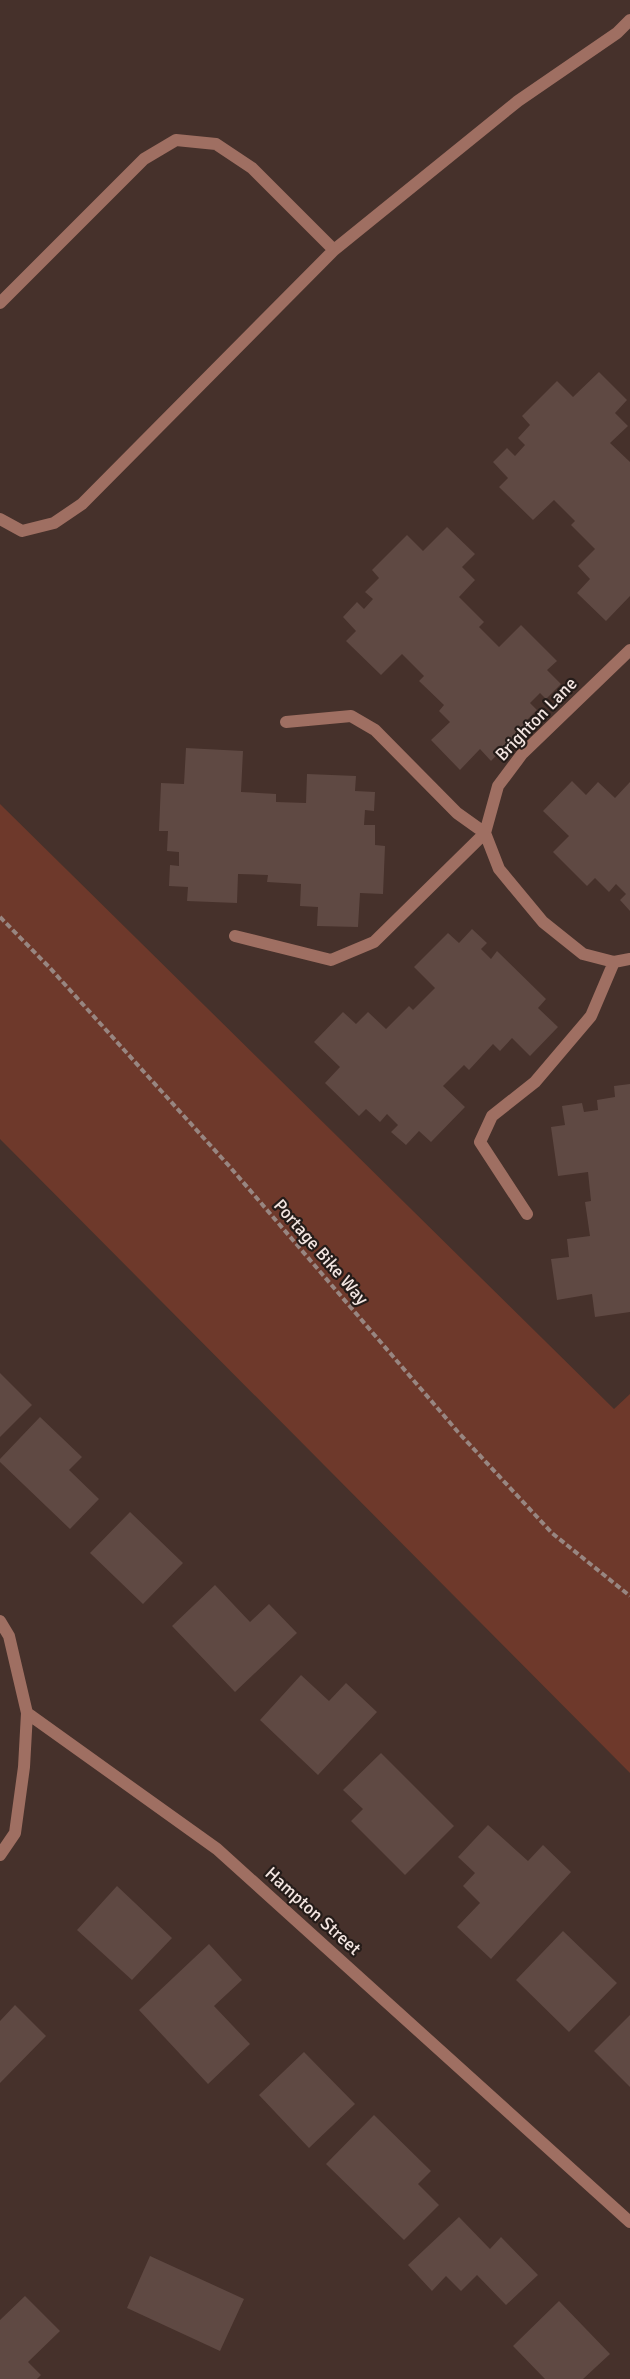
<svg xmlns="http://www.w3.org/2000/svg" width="630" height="2379" font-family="Signika,sans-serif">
<rect width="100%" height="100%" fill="#46312b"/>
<path fill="#6e392b" d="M 0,804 L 614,1409 L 630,1394 L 630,1773 L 0,1139 Z"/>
<path fill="#5f4943" d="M 599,372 L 627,400 L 615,413 L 628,426 L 610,443 L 630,462 L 630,596 L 606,621 L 577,593 L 590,579 L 578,566 L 595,549 L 571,525 L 575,521 L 554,500 L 533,520 L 499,487 L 508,478 L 493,462 L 507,448 L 515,456 L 525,445 L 518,438 L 530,425 L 522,416 L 557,381 L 573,397 Z
M 447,527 L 475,554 L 462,567 L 475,580 L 459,597 L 484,622 L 479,627 L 499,647 L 521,625 L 557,661 L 547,670 L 561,684 L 546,699 L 540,693 L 530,703 L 537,710 L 524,723 L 526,725 L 491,761 L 480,749 L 460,770 L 431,740 L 450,722 L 439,711 L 444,705 L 419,681 L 424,676 L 402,654 L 381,675 L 346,641 L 356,631 L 343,617 L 357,602 L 364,609 L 373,599 L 365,592 L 379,578 L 372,570 L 407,535 L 423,551 Z
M 186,748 L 243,751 L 241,792 L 276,794 L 276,802 L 306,803 L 307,774 L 356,776 L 355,791 L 375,792 L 374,811 L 365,810 L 364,825 L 375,825 L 375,845 L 385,846 L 383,894 L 360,893 L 358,927 L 317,926 L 318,907 L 300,906 L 301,884 L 267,882 L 268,875 L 238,874 L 237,903 L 187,901 L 188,887 L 169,886 L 170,865 L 179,866 L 179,852 L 167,851 L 168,831 L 159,831 L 161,783 L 184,784 Z
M 572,781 L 586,795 L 598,782 L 615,798 L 630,782 L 630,911 L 620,900 L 626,894 L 616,884 L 609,892 L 595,878 L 587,886 L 553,852 L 569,836 L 543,811 Z
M 472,929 L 487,943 L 481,949 L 491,959 L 497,951 L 546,999 L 538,1008 L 558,1027 L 530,1056 L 512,1038 L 500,1051 L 493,1044 L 469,1070 L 464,1065 L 443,1086 L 465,1107 L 431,1142 L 419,1131 L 406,1145 L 391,1132 L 398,1125 L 387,1114 L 380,1122 L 366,1109 L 359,1116 L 325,1083 L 340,1067 L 314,1042 L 343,1012 L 356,1024 L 368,1012 L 386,1029 L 409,1006 L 413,1010 L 435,988 L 414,967 L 448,933 L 459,943 Z
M 630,1084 L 630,1312 L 595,1317 L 592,1294 L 557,1300 L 551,1259 L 569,1257 L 567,1239 L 590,1236 L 585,1202 L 591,1201 L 588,1172 L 558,1176 L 551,1127 L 565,1125 L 562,1106 L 582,1103 L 584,1112 L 598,1110 L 597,1100 L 615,1097 L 614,1086 Z
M 0,1373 L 32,1405 L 0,1437 Z
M 40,1417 L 82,1457 L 69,1470 L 99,1499 L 70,1529 L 0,1462 L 0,1459 Z
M 130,1512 L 183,1563 L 143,1604 L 90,1553 Z
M 215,1585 L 250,1622 L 269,1604 L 297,1633 L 235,1692 L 172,1626 Z
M 301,1675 L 329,1701 L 346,1683 L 377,1712 L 318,1775 L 260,1720 Z
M 381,1753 L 454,1826 L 405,1875 L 351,1821 L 363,1809 L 343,1790 Z
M 488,1825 L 528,1861 L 543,1845 L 571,1872 L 491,1959 L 457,1927 L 480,1903 L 463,1886 L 475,1873 L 458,1857 Z
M 117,1886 L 172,1938 L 132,1980 L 77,1930 Z
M 563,1931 L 617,1983 L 569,2032 L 516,1980 Z
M 209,1944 L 242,1980 L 214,2006 L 250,2044 L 208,2084 L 139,2010 Z
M 15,2005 L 46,2036 L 0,2083 L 0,2021 Z
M 630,2015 L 630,2087 L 594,2051 Z
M 304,2052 L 355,2104 L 309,2148 L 259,2095 Z
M 374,2115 L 431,2171 L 418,2184 L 439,2205 L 404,2240 L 326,2164 Z
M 459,2217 L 490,2249 L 501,2237 L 538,2275 L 506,2305 L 477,2275 L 461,2291 L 446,2276 L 432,2291 L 408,2265 Z
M 150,2256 L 244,2299 L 220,2351 L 127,2308 Z
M 25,2296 L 60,2331 L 28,2362 L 41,2375 L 37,2379 L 0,2379 L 0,2320 Z
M 559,2301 L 610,2354 L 583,2379 L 545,2379 L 513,2346 Z"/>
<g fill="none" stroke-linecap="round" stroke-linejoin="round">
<path stroke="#988681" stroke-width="4" stroke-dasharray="6 3" stroke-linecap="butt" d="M 0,917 L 50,968 L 230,1167 L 458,1432 L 552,1533 L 630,1596"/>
<path stroke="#9f6f62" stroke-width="12" d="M 0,303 L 144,159 L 176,140 L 216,144 L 252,168 L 334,250
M 0,519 L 22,531 L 54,523 L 82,504 L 334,250 L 518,101 L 617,33 L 630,20
M 630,650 L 522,754 L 498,786 L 485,833 L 499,869 L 543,922 L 583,954 L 614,962 L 630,959
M 235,936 L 331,960 L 374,942 L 485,833 L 457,813 L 375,730 L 351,716 L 286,722
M 527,1214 L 480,1142 L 492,1116 L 535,1082 L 591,1016 L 614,962
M 0,1621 L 9,1636 L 27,1713 L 217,1849 L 630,2222
M 0,1855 L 15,1833 L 24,1767 L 27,1713"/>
</g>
<g text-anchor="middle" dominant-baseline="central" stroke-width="4.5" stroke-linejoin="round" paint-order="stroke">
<g font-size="18" fill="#f3e5e1" stroke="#251c19">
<text transform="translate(536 719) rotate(-46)">Brighton Lane</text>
<text transform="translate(321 1252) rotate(49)">Portage Bike Way</text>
<text transform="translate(313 1911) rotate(42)">Hampton Street</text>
</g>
</g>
</svg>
